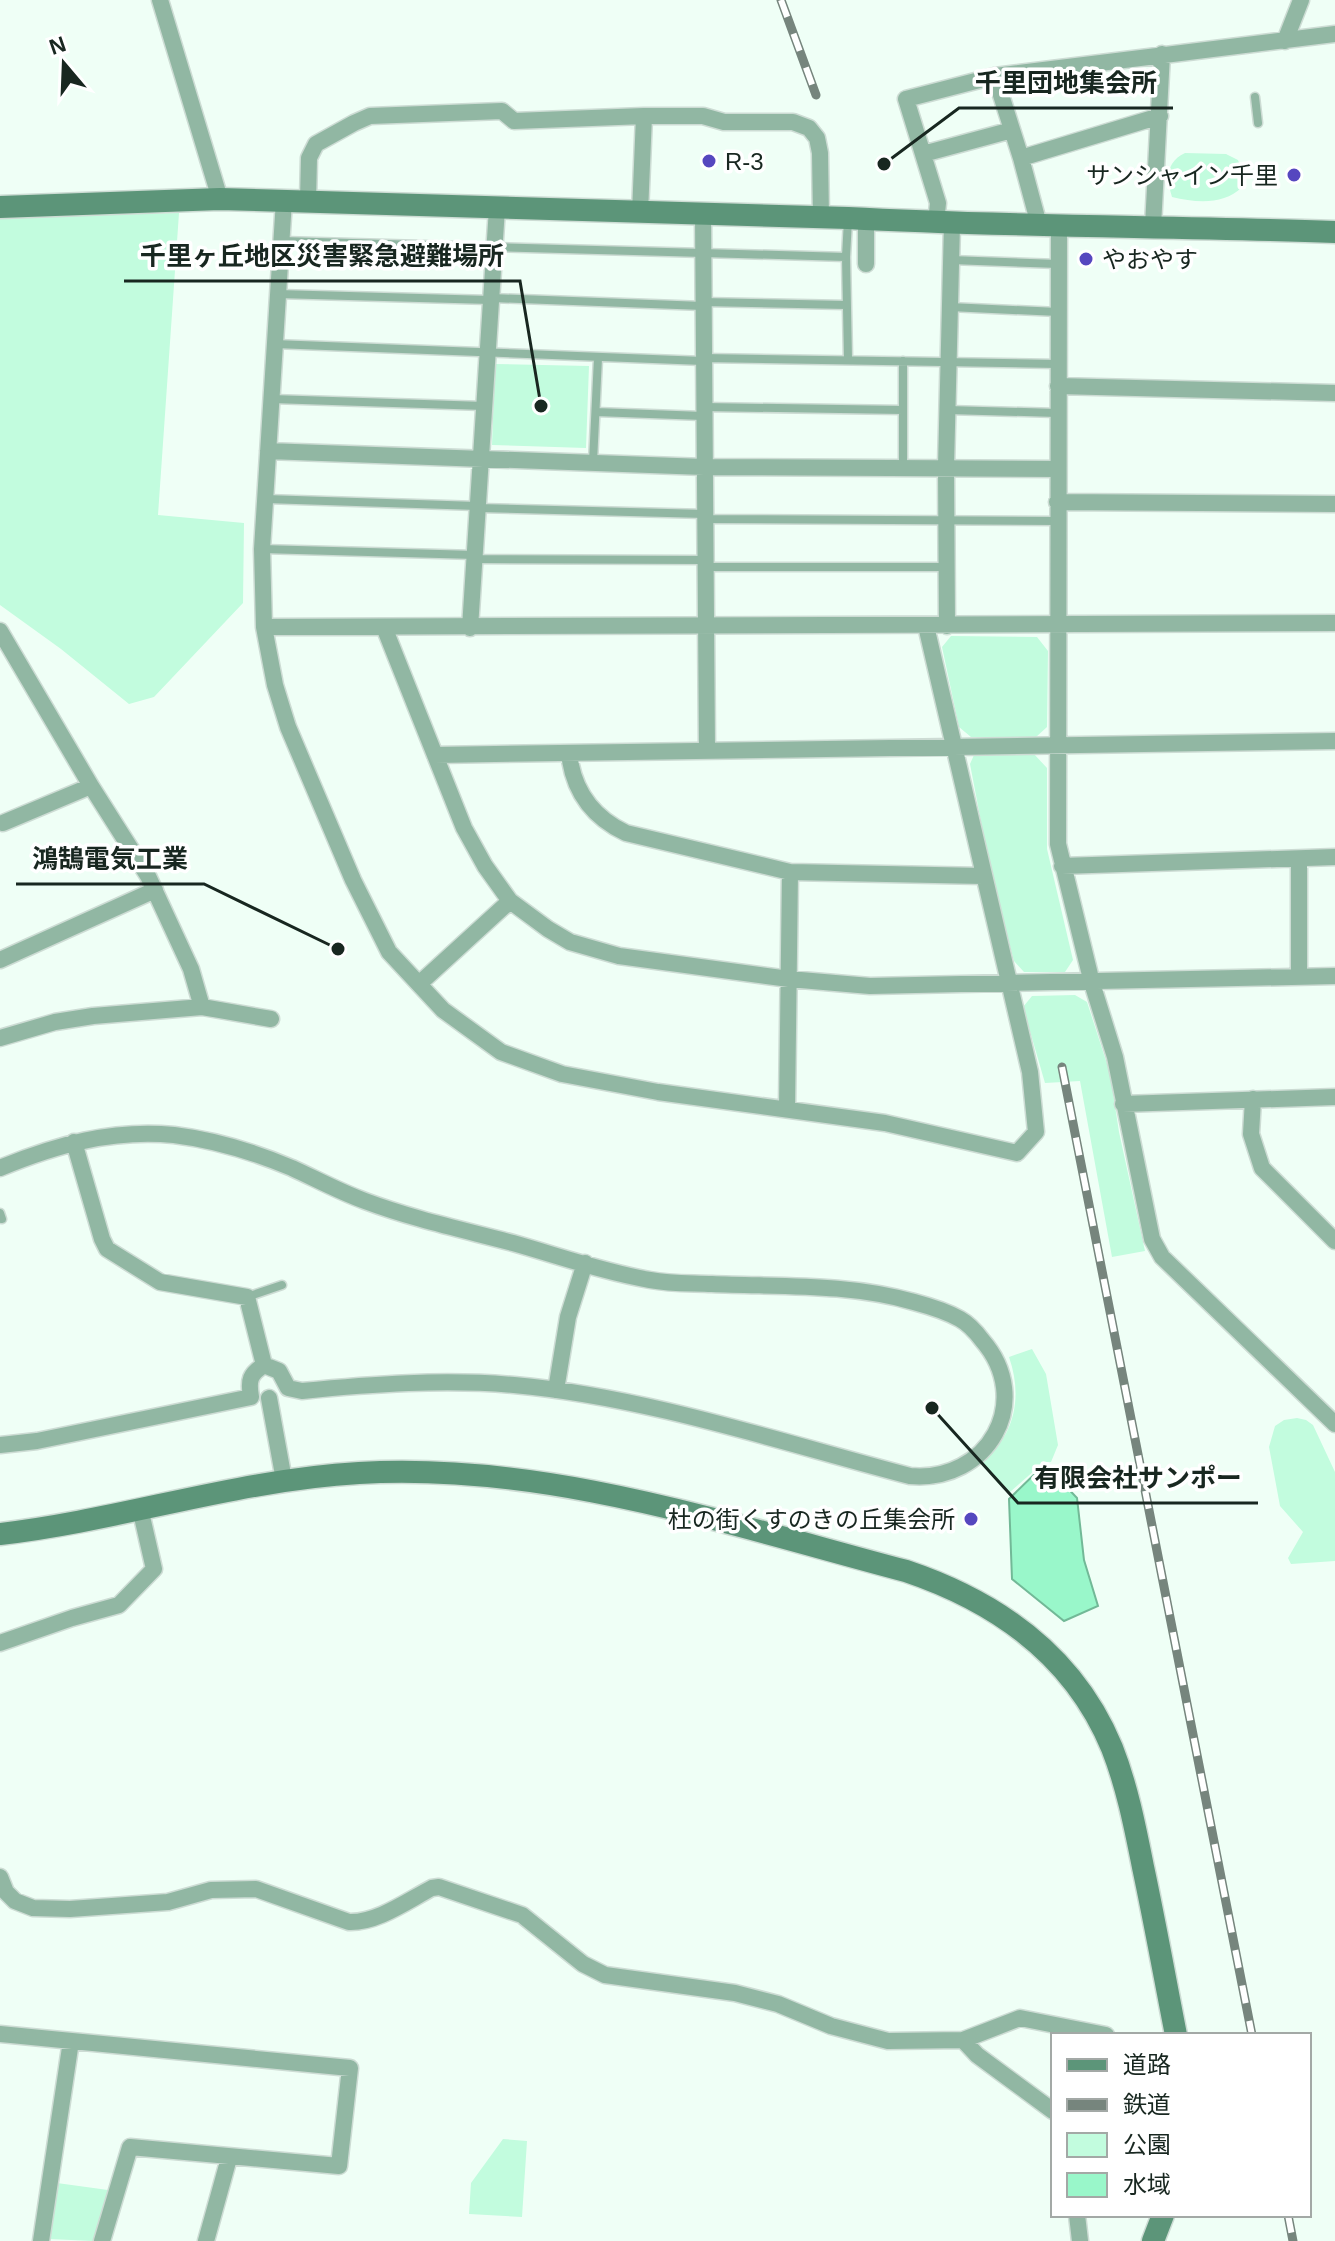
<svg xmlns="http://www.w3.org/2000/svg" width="1335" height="2241" font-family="Arial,'Noto Sans JP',sans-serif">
<rect width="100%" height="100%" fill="#effff6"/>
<path fill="#c2fcde" d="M 1185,153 L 1226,154 L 1238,160 L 1243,174 L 1242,187 C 1224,205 1197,203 1172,197 C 1166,178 1166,162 1185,153 Z
M 179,213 L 158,515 L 244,523 L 243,603 L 154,697 L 129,704 L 61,649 L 0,605 L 0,218 Z
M 495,364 L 589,366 L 586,448 L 492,445 Z
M 951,636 L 1037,637 L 1048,651 L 1047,727 L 1036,737 L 971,737 L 959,727 L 942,647 Z
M 1033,753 L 1047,768 L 1047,849 L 1073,960 L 1065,972 L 1024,972 L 1014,961 L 991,874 L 970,764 L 974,755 Z
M 1075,995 L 1087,1002 L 1110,1073 L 1119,1132 L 1145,1251 L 1112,1257 L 1080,1081 L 1045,1083 L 1023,1007 L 1032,996 Z
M 1032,1349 L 1046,1374 L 1058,1445 L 1051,1462 L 1044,1462 L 1010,1492 L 1003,1489 L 981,1463 C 1015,1436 1023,1397 1009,1357 Z
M 1297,1418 L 1306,1420 L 1313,1425 L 1335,1472 L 1335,1561 L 1291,1564 L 1288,1558 L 1303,1532 L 1280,1506 L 1269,1447 L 1275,1426 L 1284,1420 Z
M 503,2139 L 527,2141 L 522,2217 L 469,2214 L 471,2183 Z
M 57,2183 L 108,2190 L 93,2241 L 49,2239 Z"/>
<path fill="#99f7ca" stroke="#72b997" stroke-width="2" d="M 1045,1464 L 1077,1498 L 1084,1560 L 1098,1606 L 1064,1621 L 1012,1579 L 1009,1499 Z"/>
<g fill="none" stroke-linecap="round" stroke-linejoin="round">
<defs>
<path id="lane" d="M 1255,97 L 1258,123
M 848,220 L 846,257 L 848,359
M 282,241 L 846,257
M 951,260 L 1058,264
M 278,294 L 490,300
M 492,298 L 703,306
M 703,302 L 846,305
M 950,307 L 1058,312
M 275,344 L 703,361
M 703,358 L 1057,364
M 903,361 L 903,468
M 272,399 L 484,406
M 704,407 L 903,410
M 948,410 L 1057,413
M 596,412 L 703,416
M 593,462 L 598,358
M 266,499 L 477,506
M 478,508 L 705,514
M 705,519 L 1058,521
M 262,549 L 475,555
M 475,559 L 705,560
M 706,567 L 946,567
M 0,1213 L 2,1219
M 247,1297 L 282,1285"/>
<path id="street" d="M 160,0 L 220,199
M 1285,41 L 1301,0
M 995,76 L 1021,158 L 1039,225
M 923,154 L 1012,130
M 1021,158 L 1160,116
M 284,200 L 262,549 L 264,627 L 275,685 L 288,727 L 353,880 L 389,952 L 443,1010 L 501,1052 L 562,1074 L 658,1092 L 885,1123 L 1017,1153 L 1036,1132 L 1030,1072 L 926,626
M 308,201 L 309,158 L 316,144 L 354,123 L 370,116 L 502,111 L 514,121 L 644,116
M 640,213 L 644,116 L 703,116 L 724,122 L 793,122 L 809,128 L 817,138 L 820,153 L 821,218
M 703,215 L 707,750
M 866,219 L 866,264
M 936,223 L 938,203 L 906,99 L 995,76 L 1335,34
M 1059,226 L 1058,844 L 1092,983 L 1115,1057 L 1152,1239 L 1162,1257 L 1335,1424
M 1153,226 L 1162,54
M 1058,386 L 1335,393
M 268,451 L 704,467 L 1058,469
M 1057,502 L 1335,504
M 947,626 L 946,467 L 952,224
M 264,627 L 1335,623
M 384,627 L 464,828 L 485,866 L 510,901 L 548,929 L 570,942 L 619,956 L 789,979 L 870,986 L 1335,976
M 470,628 L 497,208
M 0,631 L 91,786
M 569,753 C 573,791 592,817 626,833 L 790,872 L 983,876
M 435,755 L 1335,741
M 3,823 L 91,786 L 148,876 L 191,969 L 202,1007
M 1062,866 L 1335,857
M 0,960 L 155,890
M 1299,977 L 1299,859
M 419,984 L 510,901
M 0,1038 L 55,1022 L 93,1016 L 202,1007 L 271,1019
M 1253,1099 L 1251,1134 L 1262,1168 L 1335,1241
M 1123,1104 L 1335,1097
M 787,1109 L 790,872
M 74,1142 L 102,1239 L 107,1249 L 160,1282 L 247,1297 L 264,1365
M 0,1168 C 56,1145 112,1129 174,1135 C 215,1140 254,1152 292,1168 C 316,1179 340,1192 365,1201 C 413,1219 464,1230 513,1243 C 559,1256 604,1272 650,1280 C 671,1284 691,1283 712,1284 C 779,1287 848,1283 914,1302 C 929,1306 946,1311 960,1319 C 969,1324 976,1332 982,1340 C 1035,1401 988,1483 910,1476 C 780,1442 647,1397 514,1385 C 444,1379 372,1384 302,1391 L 288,1388 L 279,1371 L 264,1365
M 556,1390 L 568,1317 L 585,1263
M 269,1398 L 284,1480
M 0,1445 L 37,1441 L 251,1397 C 248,1380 250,1374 264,1365
M 0,1643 L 72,1618 L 119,1605 L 154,1569 L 140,1508
M 0,1877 L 6,1892 L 15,1901 L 33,1908 L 70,1909 L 168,1902 L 211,1890 L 256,1889 L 349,1922 C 377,1923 407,1901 432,1888 L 439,1887 L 522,1915 L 583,1964 L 605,1975 L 735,1993 L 778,2004 L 831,2026 L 888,2041 L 963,2040 L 1020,2018 L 1106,2035
M 0,2034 L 350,2068 L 339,2166 L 130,2147 L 102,2241
M 963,2040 L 977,2055 L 1053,2111
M 1077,2215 L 1080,2241
M 41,2241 L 71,2041
M 206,2241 L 229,2158"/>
<path id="secondary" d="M 0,207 L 220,199 L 848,218 C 1010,227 1173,226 1335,232
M 0,1534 C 121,1520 237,1480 359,1473 C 545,1462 728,1524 906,1571 C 998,1602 1074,1656 1112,1748 C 1127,1786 1135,1827 1143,1867 C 1155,1923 1165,1979 1176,2035
M 1153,2241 L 1163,2215"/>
</defs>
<use href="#lane" stroke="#cddcd4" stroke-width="11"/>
<use href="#street" stroke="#cddcd4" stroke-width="19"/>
<use href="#secondary" stroke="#cddcd4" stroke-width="25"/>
<use href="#lane" stroke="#91b7a3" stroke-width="8"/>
<use href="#street" stroke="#91b7a3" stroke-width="16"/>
<use href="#secondary" stroke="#5c9579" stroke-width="22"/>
<defs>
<path id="rail" d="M 781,0 L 816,95
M 1062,1067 L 1252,2035
M 1288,2215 L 1293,2241"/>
</defs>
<use href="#rail" stroke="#76857d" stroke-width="9"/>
<use href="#rail" stroke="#fff" stroke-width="6" stroke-dasharray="18" stroke-linecap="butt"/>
</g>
<g fill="#5647bf" stroke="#fff" stroke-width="3">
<circle cx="709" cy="161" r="8"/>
<circle cx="1294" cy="175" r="8"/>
<circle cx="1086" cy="259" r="8"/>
<circle cx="971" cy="1519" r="8"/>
</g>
<g text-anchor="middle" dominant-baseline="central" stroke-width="7" stroke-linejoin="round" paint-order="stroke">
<g font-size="24" fill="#182720" stroke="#fff" text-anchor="start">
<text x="725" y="161">R-3</text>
<text x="1278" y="175" text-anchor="end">サンシャイン千里</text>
<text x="1102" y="259">やおやす</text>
<text x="955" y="1519" text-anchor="end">杜の街くすのきの丘集会所</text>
</g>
</g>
<path fill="none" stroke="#182720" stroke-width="3" d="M884 164L959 108H1173M541 406L520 281H124M338 949L204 884H16M932 1408L1018 1503H1258"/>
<g fill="#182720" stroke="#fff" stroke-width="3">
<circle cx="884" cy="164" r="8"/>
<circle cx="541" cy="406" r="8"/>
<circle cx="338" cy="949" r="8"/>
<circle cx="932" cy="1408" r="8"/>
</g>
<g font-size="26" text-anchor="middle" font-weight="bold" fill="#182720" stroke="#fff" stroke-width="7" stroke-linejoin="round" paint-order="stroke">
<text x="1066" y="92">千里団地集会所</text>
<text x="322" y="265">千里ヶ丘地区災害緊急避難場所</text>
<text x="110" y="868">鴻鵠電気工業</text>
<text x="1138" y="1487">有限会社サンポー</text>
</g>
<rect x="1051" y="2033" width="260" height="184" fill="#ffffff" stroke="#a3a9a6" stroke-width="2"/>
<rect x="1067" y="2059" width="40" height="12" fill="#5c9579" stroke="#a3a9a6" stroke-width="2"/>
<text x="1123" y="2073" font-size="24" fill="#182720">道路</text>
<rect x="1067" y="2099" width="40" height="12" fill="#76857d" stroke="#a3a9a6" stroke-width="2"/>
<text x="1123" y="2113" font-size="24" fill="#182720">鉄道</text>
<rect x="1067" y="2133" width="40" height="24" fill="#c2fcde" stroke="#a3a9a6" stroke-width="2"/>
<text x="1123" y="2153" font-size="24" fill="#182720">公園</text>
<rect x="1067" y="2173" width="40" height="24" fill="#99f7ca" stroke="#a3a9a6" stroke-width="2"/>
<text x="1123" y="2193" font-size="24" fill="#182720">水域</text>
<g transform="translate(64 64) rotate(341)" stroke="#ffffff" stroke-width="6" paint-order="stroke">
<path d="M0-6L14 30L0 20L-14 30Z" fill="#182720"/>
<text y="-12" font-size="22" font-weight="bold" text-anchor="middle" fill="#182720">N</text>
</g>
</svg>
